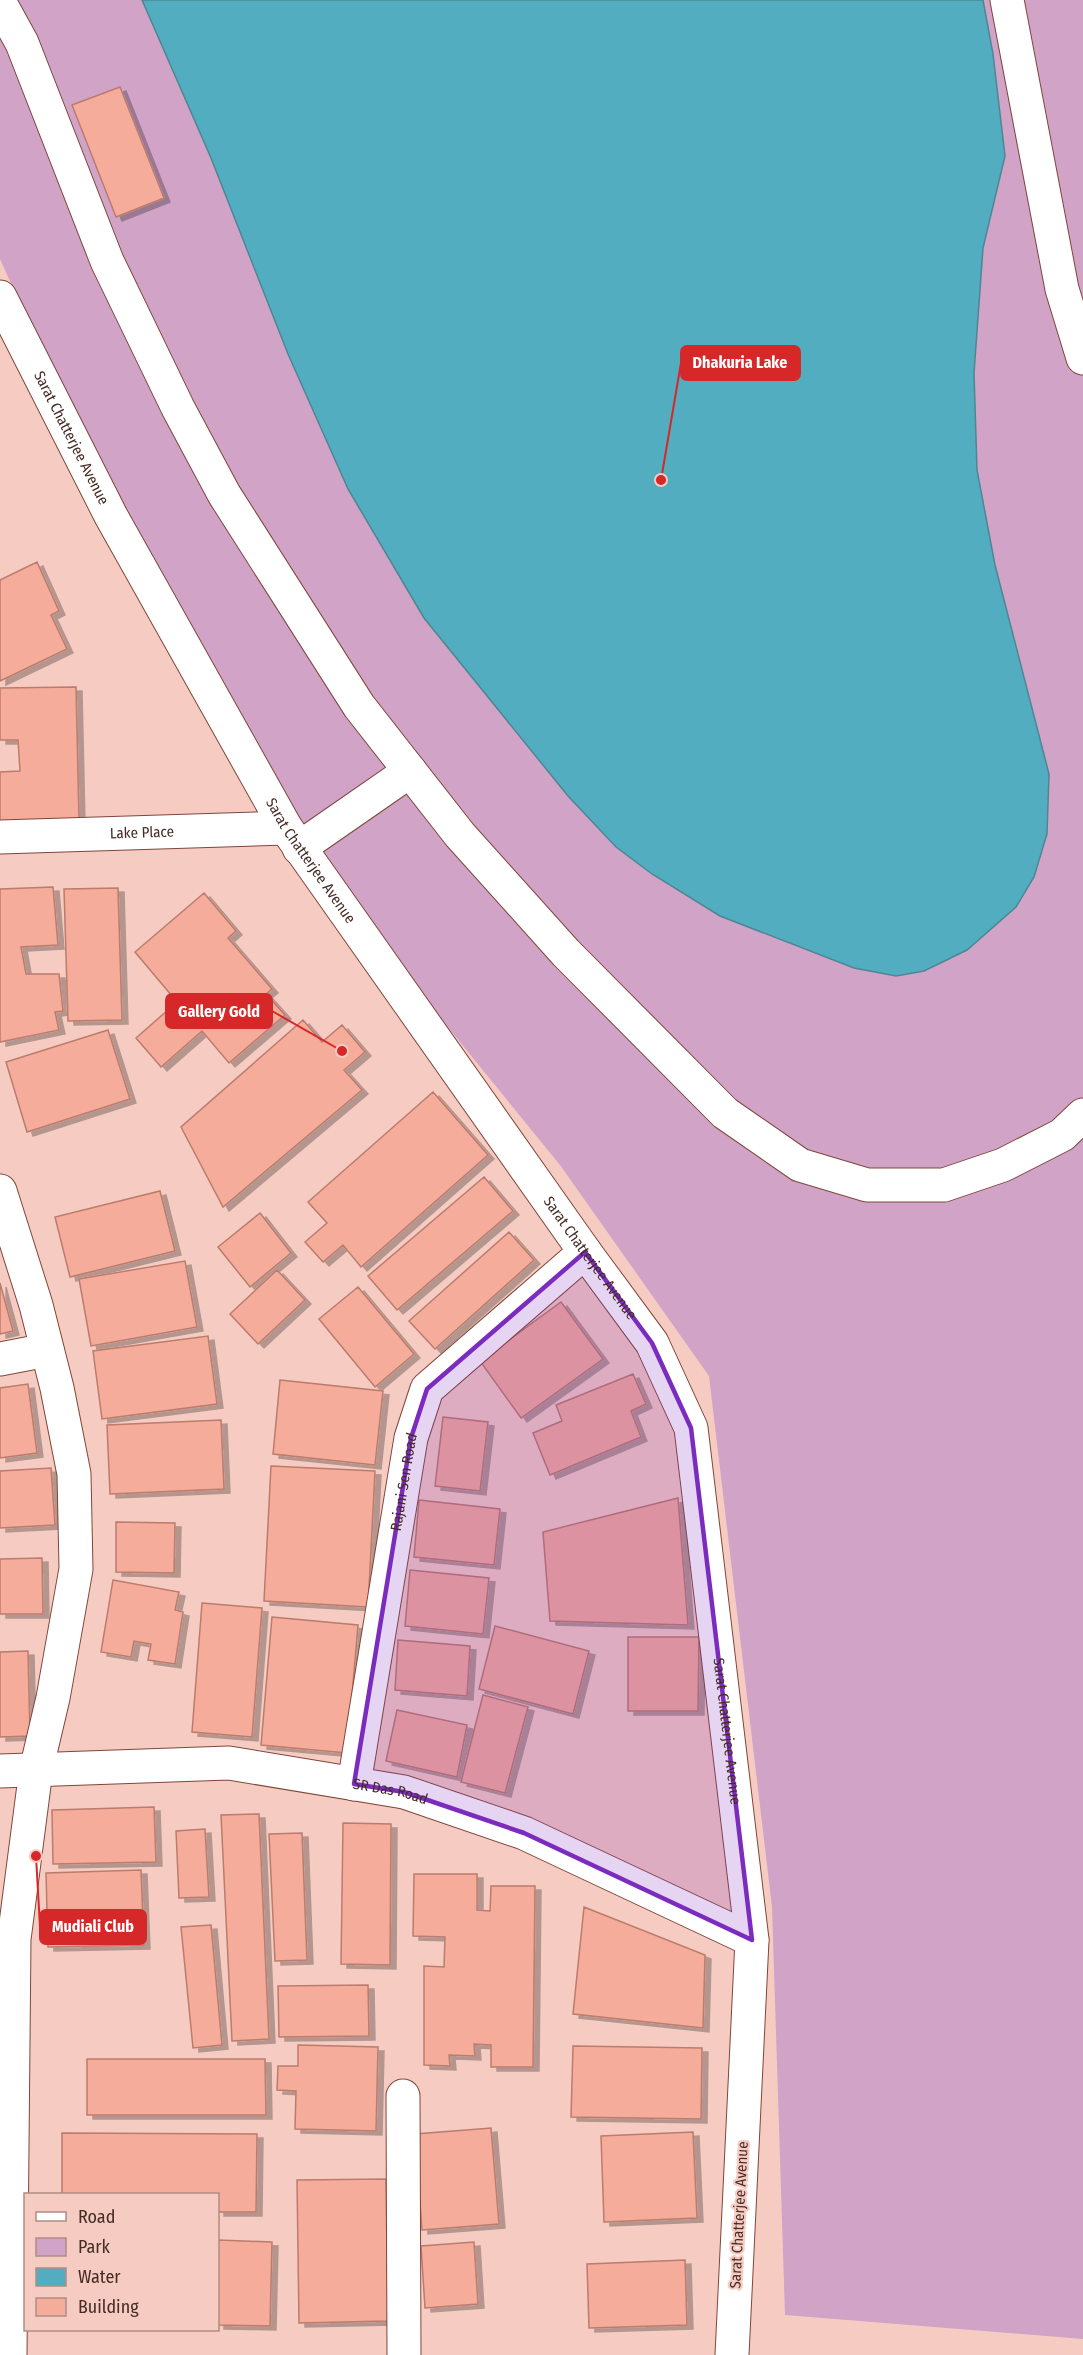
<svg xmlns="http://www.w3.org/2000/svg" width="1083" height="2355" font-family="'Fira Sans Condensed',sans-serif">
<defs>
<filter id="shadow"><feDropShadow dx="6" dy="4" stdDeviation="0" flood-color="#0004"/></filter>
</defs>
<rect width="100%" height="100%" fill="#f6ccc2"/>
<path fill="#d1a3c7" d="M 0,0 L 1083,0 L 1083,2339 L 785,2315 L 772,1907 L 709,1376 L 560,1165 L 301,847 L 135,558 L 0,259 Z"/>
<path fill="#52adc1" stroke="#4e8692" stroke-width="1.5" d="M 142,0 L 983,0 L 993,54 L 1005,156 L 983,248 L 974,373 L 977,470 L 995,565 L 1049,774 L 1047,834 L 1034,877 L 1016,907 L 967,950 L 924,971 L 896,976 L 854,968 L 720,916 L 652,874 L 616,847 L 568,796 L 424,618 L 348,489 L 288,354 L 211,158 Z"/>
<path fill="#f6ac9a" stroke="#bb7c6d" stroke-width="1.5" filter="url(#shadow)" d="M 120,87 L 164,198 L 116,217 L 72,105 Z
M 37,562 L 59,611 L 51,615 L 67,649 L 0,681 L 0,580 Z
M 76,687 L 79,819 L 0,821 L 0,772 L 20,771 L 18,740 L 0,740 L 0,688 Z
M 53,887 L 58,945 L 21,947 L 26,974 L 59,974 L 63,1011 L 55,1012 L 59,1030 L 0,1042 L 0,889 Z
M 118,888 L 122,1020 L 68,1021 L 64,889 Z
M 204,893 L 236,931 L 228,938 L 272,989 L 266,994 L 285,1015 L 229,1063 L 202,1031 L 161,1067 L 136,1038 L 177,1002 L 135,952 Z
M 303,1020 L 322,1042 L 342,1025 L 365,1052 L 344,1070 L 362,1090 L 223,1207 L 181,1127 Z
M 108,1030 L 130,1099 L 27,1132 L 6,1062 Z
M 433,1092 L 488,1155 L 361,1267 L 343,1245 L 323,1262 L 305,1242 L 327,1223 L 308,1202 Z
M 484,1177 L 513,1211 L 397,1310 L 368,1276 Z
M 160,1191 L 175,1251 L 70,1277 L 55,1217 Z
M 260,1213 L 291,1253 L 250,1287 L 218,1247 Z
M 509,1232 L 534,1260 L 435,1349 L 409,1321 Z
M 185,1261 L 197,1327 L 91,1346 L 79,1279 Z
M 277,1270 L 305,1300 L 258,1344 L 230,1314 Z
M 0,1283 L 13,1331 L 0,1334 Z
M 358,1287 L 414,1354 L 375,1387 L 319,1319 Z
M 561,1302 L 603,1359 L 521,1418 L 480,1361 Z
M 208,1336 L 217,1404 L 102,1419 L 93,1351 Z
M 633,1374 L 646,1404 L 631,1411 L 641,1437 L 550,1475 L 533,1433 L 562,1421 L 556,1405 Z
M 280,1380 L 383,1391 L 375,1465 L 273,1454 Z
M 28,1384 L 37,1453 L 0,1458 L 0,1388 Z
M 443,1417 L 488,1422 L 480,1491 L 435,1486 Z
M 221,1420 L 224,1489 L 110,1494 L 107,1425 Z
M 271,1466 L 375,1471 L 368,1607 L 264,1601 Z
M 51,1468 L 55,1525 L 0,1528 L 0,1471 Z
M 678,1498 L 688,1625 L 550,1621 L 543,1532 Z
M 419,1500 L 500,1509 L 494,1565 L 414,1557 Z
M 116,1522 L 175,1523 L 174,1573 L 116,1572 Z
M 42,1558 L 43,1614 L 0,1614 L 0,1559 Z
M 410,1570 L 489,1578 L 483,1634 L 405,1626 Z
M 113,1580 L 179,1592 L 175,1610 L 183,1612 L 175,1664 L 148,1660 L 151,1644 L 134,1641 L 131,1657 L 101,1652 Z
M 202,1603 L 262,1608 L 252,1737 L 192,1732 Z
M 272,1617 L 358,1625 L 347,1753 L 261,1745 Z
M 495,1626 L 589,1651 L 573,1714 L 479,1689 Z
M 628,1637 L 699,1637 L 698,1711 L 628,1711 Z
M 398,1640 L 470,1646 L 467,1696 L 395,1690 Z
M 28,1651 L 30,1736 L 0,1737 L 0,1652 Z
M 483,1695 L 528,1707 L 505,1793 L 461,1782 Z
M 397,1710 L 467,1725 L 457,1777 L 386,1761 Z
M 154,1807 L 156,1862 L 53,1864 L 52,1810 Z
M 259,1814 L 269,2039 L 232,2041 L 221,1815 Z
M 343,1823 L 391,1824 L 390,1965 L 341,1964 Z
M 205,1829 L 209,1897 L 179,1898 L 176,1831 Z
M 302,1833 L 307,1960 L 275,1961 L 269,1834 Z
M 141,1870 L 144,1945 L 48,1947 L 46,1873 Z
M 414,1874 L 477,1874 L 477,1910 L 490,1911 L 491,1886 L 535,1886 L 533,2067 L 491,2067 L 491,2045 L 474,2044 L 475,2056 L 449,2055 L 450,2066 L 424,2065 L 424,1966 L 444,1967 L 445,1937 L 413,1936 Z
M 584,1907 L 705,1955 L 703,2028 L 573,2014 Z
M 211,1925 L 222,2045 L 193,2048 L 181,1927 Z
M 368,1985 L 369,2036 L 279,2037 L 278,1986 Z
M 298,2045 L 378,2047 L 376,2131 L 295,2129 L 296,2091 L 277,2090 L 278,2066 L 298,2066 Z
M 573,2046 L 702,2048 L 701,2119 L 571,2117 Z
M 87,2059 L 265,2059 L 266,2115 L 87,2115 Z
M 491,2128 L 499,2224 L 422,2230 L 415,2134 Z
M 693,2132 L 697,2218 L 604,2222 L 601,2136 Z
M 62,2133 L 257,2134 L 256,2212 L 218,2212 L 218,2194 L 62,2194 Z
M 386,2179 L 388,2321 L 299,2323 L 297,2180 Z
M 218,2240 L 272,2242 L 270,2326 L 218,2325 Z
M 474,2242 L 478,2304 L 425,2308 L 421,2246 Z
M 685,2260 L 687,2325 L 589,2328 L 587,2264 Z"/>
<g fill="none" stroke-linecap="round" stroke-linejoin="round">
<defs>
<g id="minor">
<path d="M 1007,0 L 1062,289 L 1083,358"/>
<path d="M 0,3 L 22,43 L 107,261 L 178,408 L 224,494 L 359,706 L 460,835 L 566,953 L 725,1113 L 800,1165 L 867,1185 L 944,1185 L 1003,1165 L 1062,1135 L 1083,1115"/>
<path id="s1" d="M 0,297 L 111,516 L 286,828 L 585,1252 L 652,1343 L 691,1428 L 752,1940 L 732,2355"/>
<path id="s2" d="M 0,837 L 286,828"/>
<path d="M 299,848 L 410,771"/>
<path d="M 0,1191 L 36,1305 L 57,1388 L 74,1474 L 76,1569 L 53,1698 L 36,1770 L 14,1939 L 10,2355"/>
<path d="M 0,1359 L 47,1350"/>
<path id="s3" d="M 0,1771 L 229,1763 L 404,1792 L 524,1833 L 752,1940"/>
<path id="s4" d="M 354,1784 L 411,1438 L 427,1389 L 585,1252"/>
<path d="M 403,2096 L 404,2355"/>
</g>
</defs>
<use href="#minor" stroke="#804639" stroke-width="35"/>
<use href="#minor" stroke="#fff" stroke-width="33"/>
</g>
<path fill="#7b2cbf" fill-opacity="0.2" stroke="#7b2cbf" stroke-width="4.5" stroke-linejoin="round" d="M 585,1252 L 652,1343 L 691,1428 L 752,1940 L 524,1833 L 404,1792 L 354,1784 L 411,1438 L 427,1389 Z"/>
<g text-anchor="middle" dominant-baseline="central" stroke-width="4.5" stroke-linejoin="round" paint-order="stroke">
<g font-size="15" fill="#462c25" stroke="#f6ccc2">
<text stroke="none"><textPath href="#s1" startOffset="158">Sarat Chatterjee Avenue</textPath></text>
<text stroke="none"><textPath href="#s2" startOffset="142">Lake Place</textPath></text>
<text stroke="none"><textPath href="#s1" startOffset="644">Sarat Chatterjee Avenue</textPath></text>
<text stroke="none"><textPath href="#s1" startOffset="1130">Sarat Chatterjee Avenue</textPath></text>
<text stroke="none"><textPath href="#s4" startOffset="306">Rajani Sen Road</textPath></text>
<text stroke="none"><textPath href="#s1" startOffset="1634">Sarat Chatterjee Avenue</textPath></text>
<text stroke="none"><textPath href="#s3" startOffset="393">SR Das Road</textPath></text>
<text transform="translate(739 2215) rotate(-87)">Sarat Chatterjee Avenue</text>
</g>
</g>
<path fill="none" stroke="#d62828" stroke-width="2" d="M661 480L681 363M342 1051L272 1011M36 1856L40 1927"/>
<g fill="#d62828" stroke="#f6ccc2" stroke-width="2">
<circle cx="661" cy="480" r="6"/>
<circle cx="342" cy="1051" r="6"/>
<circle cx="36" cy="1856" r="6"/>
</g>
<g fill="#d62828" stroke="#d62828" stroke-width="2">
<rect x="681" y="346" width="119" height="34" rx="6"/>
<rect x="166" y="994" width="106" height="34" rx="6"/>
<rect x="40" y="1910" width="106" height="34" rx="6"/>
</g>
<g font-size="16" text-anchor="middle" font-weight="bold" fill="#fff">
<text x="740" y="368">Dhakuria Lake</text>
<text x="219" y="1017">Gallery Gold</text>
<text x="93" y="1932">Mudiali Club</text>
</g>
<rect x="24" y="2193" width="195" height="138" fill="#f6ccc2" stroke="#b08c83" stroke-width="1.5"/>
<rect x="36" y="2212" width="30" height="9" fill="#ffffff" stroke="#b08c83" stroke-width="1.5"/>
<text x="78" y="2223" font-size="18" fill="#462c25">Road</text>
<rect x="36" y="2238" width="30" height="18" fill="#d1a3c7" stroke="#b08c83" stroke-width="1.5"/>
<text x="78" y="2253" font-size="18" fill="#462c25">Park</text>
<rect x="36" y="2268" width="30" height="18" fill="#52adc1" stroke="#b08c83" stroke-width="1.5"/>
<text x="78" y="2283" font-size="18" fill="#462c25">Water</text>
<rect x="36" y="2298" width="30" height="18" fill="#f6ac9a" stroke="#b08c83" stroke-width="1.5"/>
<text x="78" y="2313" font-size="18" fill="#462c25">Building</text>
</svg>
